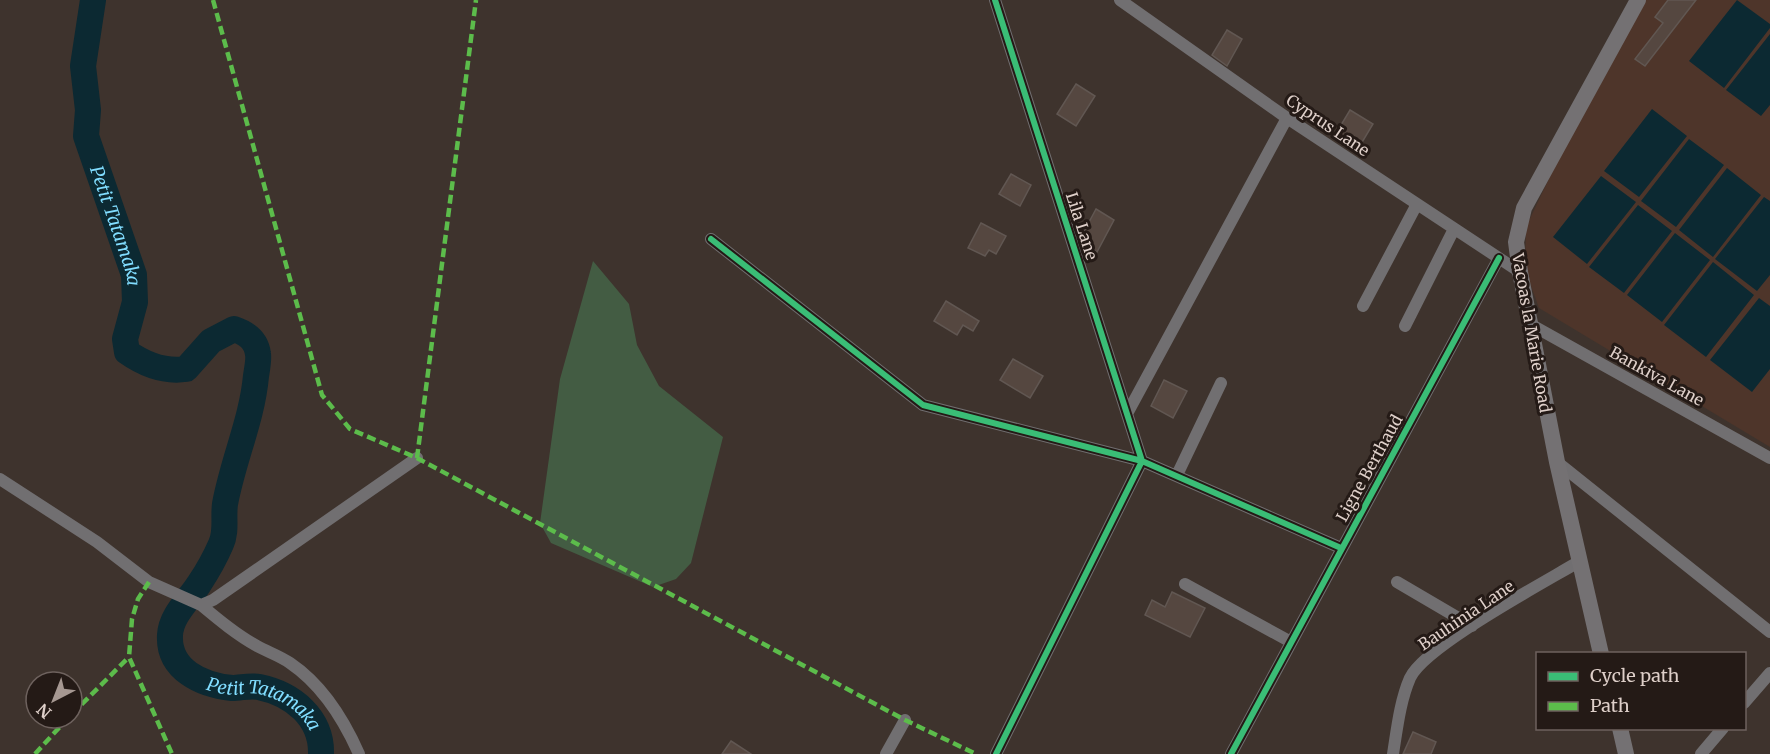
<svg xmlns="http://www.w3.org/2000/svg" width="1770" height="754" font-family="Merriweather,serif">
<rect width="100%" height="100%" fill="#3e332d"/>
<path fill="#4e352a" d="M 1643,0 L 1770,0 L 1770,447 L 1539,308 L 1525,269 L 1526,227 L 1566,143 Z"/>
<path fill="#435c43" d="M 593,261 L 629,304 L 637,345 L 659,386 L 723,437 L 691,563 L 676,579 L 653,587 L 551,543 L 540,523 L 560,379 Z"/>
<path fill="#0c2932" d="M 1737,0 L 1770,24 L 1770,28 L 1724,88 L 1689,61 Z
M 1770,34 L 1770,105 L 1761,116 L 1726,90 Z
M 1652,109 L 1687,136 L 1639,197 L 1604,171 Z
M 1689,139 L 1724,165 L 1676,227 L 1641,201 Z
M 1727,168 L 1761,195 L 1713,257 L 1679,230 Z
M 1601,176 L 1636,202 L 1587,264 L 1553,237 Z
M 1764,197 L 1770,201 L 1770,275 L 1757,291 L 1715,259 Z
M 1638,205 L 1672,231 L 1624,293 L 1589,267 Z
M 1675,233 L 1710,260 L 1662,322 L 1627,295 Z
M 1713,262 L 1754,295 L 1706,357 L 1664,325 Z
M 1759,298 L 1770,306 L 1770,369 L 1752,392 L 1710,360 Z"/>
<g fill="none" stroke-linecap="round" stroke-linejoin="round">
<path stroke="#0c2932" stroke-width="26" id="s1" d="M 93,0 L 83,66 L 88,110 L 86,136 L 134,275 L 135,302 L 125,339 L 127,352 C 144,364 165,372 186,369 L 211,341 L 234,329 C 246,333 256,339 258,354 C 259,360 257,369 256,376 C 252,420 233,460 225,504 C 223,518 227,531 221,544 C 215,558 207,572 199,584 C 189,600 171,615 170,635 C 168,670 202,685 232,688 C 241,688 250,685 259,687 C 293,694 322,718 321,754"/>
</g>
<path fill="#554740" stroke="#615752" stroke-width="1.5" d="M 1668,0 L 1696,0 L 1645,66 L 1635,59 L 1663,23 L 1655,17 Z
M 1227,30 L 1242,39 L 1227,66 L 1212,55 Z
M 1076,84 L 1095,96 L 1076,126 L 1057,114 Z
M 1350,110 L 1373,124 L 1358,149 L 1335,135 Z
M 1011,174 L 1031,185 L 1020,206 L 999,194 Z
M 1096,209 L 1114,220 L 1097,252 L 1081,243 L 1080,239 Z
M 981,223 L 1006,236 L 996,254 L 989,250 L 985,256 L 968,248 Z
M 946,301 L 979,321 L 973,331 L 963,325 L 957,335 L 934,321 Z
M 1013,359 L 1043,376 L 1030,398 L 1000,380 Z
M 1164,380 L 1187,391 L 1173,418 L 1151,406 Z
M 1172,592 L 1205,608 L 1190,637 L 1145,615 L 1152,600 L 1165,607 Z
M 1413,732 L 1436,742 L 1431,754 L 1403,754 Z
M 731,741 L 751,754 L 722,754 Z"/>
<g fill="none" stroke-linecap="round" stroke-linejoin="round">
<path stroke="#716f71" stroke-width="12" d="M 995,0 L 1142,461 L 996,754
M 1120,0 L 1287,118 L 1520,272
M 711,239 L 923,405 L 1142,461 L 1341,548
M 1363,306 L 1417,204
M 1528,323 L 1770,458
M 1405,326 L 1454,229
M 1128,412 L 1287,118
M 1557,462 L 1770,632
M 1177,475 L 1221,383
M 0,479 L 97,542 L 149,582 L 201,605 L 213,600 L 417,458
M 1397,582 L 1472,626
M 1185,584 L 1291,642
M 201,605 C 219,620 237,635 257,646 C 268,652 280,656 290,663 C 321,684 344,720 359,754
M 1744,703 L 1770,673
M 886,754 L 905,720
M 1231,754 L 1499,258
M 1393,754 C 1397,729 1400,701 1410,678 C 1425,646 1545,582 1580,561
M 1701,754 L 1723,728"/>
<path stroke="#747173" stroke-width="16" d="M 1601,654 L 1557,462 L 1520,272 L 1516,242 L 1524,208 L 1638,0
M 1620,728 L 1626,754"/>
<path stroke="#5cbc4b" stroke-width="4.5" stroke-dasharray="9 4.5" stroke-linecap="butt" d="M 213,0 L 322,395 L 350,429 L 417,458 L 905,720 L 976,754
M 417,458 L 476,0
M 149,582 L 138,599 L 132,619 L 129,657 L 172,754
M 72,714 L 129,657
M 35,754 L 68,718"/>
<defs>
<path id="cycleway" d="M 995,0 L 1142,461 L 996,754
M 711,239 L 923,405 L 1142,461 L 1341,548
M 1231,754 L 1499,258"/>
</defs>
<use href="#cycleway" stroke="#241a16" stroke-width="10"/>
<use href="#cycleway" stroke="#3abd76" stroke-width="6"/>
</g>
<g text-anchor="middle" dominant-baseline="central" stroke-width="6" stroke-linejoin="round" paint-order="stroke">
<g font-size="16" fill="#decfc9" stroke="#241a16">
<text transform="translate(1328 125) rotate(34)">Cyprus Lane</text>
<text transform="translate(1082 226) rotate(72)">Lila Lane</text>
<text transform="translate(1532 333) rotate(80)">Vacoas la Marie Road</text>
<text transform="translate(1657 376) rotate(29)">Bankiva Lane</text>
<text transform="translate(1369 468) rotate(-61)">Ligne Berthaud</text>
<text transform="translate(1466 615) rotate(-34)">Bauhinia Lane</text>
</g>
<g font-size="18" font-style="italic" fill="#81ddff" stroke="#241a16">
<text stroke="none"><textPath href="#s1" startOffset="232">Petit Tatamaka</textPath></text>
<text stroke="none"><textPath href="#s1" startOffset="954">Petit Tatamaka</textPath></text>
</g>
</g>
<rect x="1536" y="652" width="210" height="78" fill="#241a16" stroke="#6e625e" stroke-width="1.5"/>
<rect x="1548" y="672" width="30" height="9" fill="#3abd76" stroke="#6e625e" stroke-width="1.5"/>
<text x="1590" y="682" font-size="18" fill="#decfc9">Cycle path</text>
<rect x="1548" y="702" width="30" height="9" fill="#5cbc4b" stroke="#6e625e" stroke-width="1.5"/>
<text x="1590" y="712" font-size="18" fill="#decfc9">Path</text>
<g transform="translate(54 700) rotate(222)"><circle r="28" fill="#241a16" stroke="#6e625e" stroke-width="1.5"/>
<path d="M0-4.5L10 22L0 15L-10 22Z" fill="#a69892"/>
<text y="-9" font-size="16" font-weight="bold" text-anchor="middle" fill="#decfc9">N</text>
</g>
</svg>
